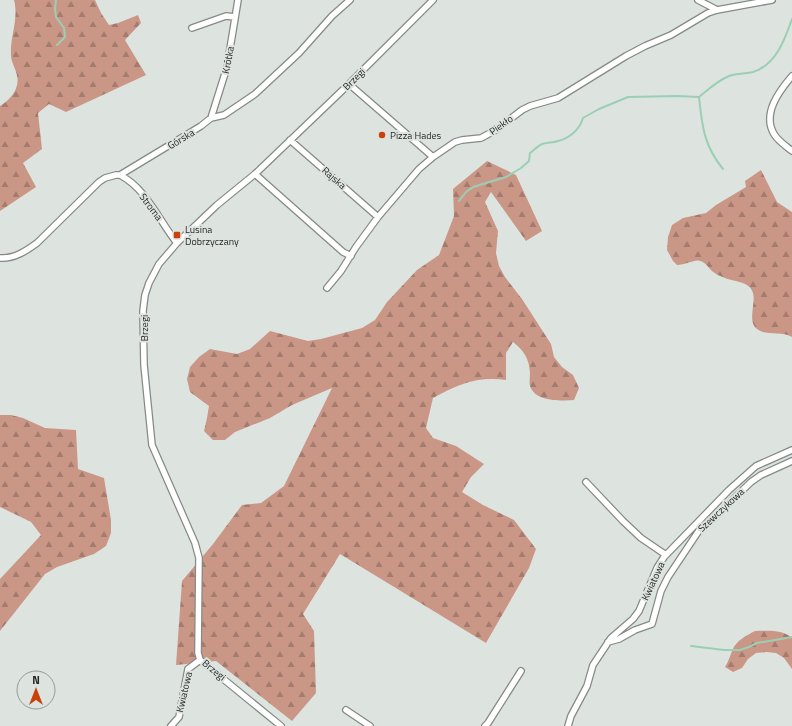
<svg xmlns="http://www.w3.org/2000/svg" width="792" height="726" font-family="'Titillium Web',sans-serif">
<defs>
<pattern id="forest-firs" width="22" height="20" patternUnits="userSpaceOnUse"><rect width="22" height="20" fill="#ca9787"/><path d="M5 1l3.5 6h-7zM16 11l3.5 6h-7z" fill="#a47b6e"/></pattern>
</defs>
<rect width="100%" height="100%" fill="#dde4e0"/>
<path fill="url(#forest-firs)" d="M 14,0 L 95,0 L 101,13 L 109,25 L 118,23 L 138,15 L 141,23 L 125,40 L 146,75 L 66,112 L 49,104 L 38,113 L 42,149 L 23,163 L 36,187 L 0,211 L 0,106 C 8,101 15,94 17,85 C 20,73 11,65 11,55 C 10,36 19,19 14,0 Z
M 487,161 L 516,175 L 542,231 L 526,241 L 491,192 L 485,202 L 498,231 L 496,253 L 499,266 L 505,277 L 522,299 L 551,344 L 554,357 L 562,367 L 573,375 L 579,388 L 574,400 C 561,401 535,402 530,386 C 529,382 530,377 530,373 C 529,358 524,351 513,342 L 506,353 L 506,380 C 478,376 458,384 433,398 L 426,428 L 433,438 L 456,446 L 484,464 L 471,477 L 462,492 L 483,505 L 514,520 L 536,549 L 529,568 L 486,643 L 340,554 L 303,614 L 314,631 L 316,693 L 292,721 L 216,661 L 176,665 L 182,581 L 213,544 L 242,505 L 261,503 L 284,486 L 332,388 L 292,405 L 270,418 L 235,432 L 225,440 L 213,440 L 204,431 L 207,418 L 209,406 L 190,392 L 187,379 L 190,367 L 199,357 L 210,349 L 237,354 L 250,349 L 270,331 L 308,341 L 321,339 L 362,328 L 375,320 L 387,302 L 417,270 L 439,255 L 454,216 L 453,189 Z
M 761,170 L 777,202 L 792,212 L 792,337 C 781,331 766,336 757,329 C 747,321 756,304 753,293 C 750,281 734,282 725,278 C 720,276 715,274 712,271 C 708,267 705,262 700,261 C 695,259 686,265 677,265 L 673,261 L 667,250 L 668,237 L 672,225 L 683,218 L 706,213 L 716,205 L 746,187 L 745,181 Z
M 0,415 L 11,415 L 23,418 L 45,428 L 76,430 L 78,469 L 104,478 L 111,520 L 111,533 L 106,546 L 94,554 L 57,567 L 45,574 L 0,631 L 0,579 L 41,535 L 31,522 L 0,507 Z
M 755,631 C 768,631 782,629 792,638 L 792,669 L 784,658 L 776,653 L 766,652 L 756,653 L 748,659 L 742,668 L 733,672 L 725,667 C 729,661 730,655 733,649 C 736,641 747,635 755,631 Z"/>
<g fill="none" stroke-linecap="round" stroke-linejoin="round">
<path stroke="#9bcfb4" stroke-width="2" d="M 56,0 L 55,9 L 56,17 L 64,28 L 65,37 L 57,45
M 699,97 C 702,126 704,146 723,169
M 459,201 L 466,192 L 473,187 L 506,177 L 521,168 L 529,161 L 530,153 C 534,150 538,146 542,144 C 547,142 553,143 558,141 C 570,138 580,129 583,118 L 599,109 L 628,97 L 678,96 L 699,97 C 709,89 717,81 729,76 C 737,73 745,74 753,72 C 776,65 785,39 792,19
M 691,646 L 724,650 L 740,650 L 749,647 L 757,643 L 792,637"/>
<defs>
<path id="minor" d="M 698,0 L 717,10
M 192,28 L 226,16 L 235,17
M 792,76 C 779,91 762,114 774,134 C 778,141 786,146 792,151
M 349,84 L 433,157
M 211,118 L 227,67 L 238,0
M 290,140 L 378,217
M 255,174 L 343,252 L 351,256
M 120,175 C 147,189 159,221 177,243
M 0,258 C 14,259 26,251 37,243 L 99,182 L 105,178 L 116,175 L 120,175 L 201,126 L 211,118 L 224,115 L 255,94 L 299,53 L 332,16 L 350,0
M 327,288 L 341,271 L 356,247 L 378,217 L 419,169 L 433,157 L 455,142 L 462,140 L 481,138 L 496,130 L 522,110 L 530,106 L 558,98 L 626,56 L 645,46 L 671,35 L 708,13 L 717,10 L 772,0
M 586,482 L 623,521 L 641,538 L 666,555
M 608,642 L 619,639 L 635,630 L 652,624 L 661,591 L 668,577 L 700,529 L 711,521 L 751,482 L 761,475 L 792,461
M 346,710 L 370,726
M 171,726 L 179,717 L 188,669 L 200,660
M 281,726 L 200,660 L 198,653 L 199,558 L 195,543 L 152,445 L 144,365 L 143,311 L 145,295 L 149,283 L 159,264 L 177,243 L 217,205 L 255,174 L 349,84 L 433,0
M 485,726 L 488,723 L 521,671
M 568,726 L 571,716 L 587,686 L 593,665 L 611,638 L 633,619 L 639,611 L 657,568 L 664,557 L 729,490 L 756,466 L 792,450"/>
</defs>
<use href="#minor" stroke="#848a86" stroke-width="8"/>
<use href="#minor" stroke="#fff" stroke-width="5.5"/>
</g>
<g fill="#c9420b" stroke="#dde4e0" stroke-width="1.5">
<circle cx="382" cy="135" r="4"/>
<rect x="173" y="231" width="8" height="8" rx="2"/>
</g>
<g text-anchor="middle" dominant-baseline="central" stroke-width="4" stroke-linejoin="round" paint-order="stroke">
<g font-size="10" fill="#262827" stroke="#dde4e0">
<text transform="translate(228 60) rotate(-79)">Krótka</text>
<text transform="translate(354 79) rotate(-45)">Brzegi</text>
<text transform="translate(501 125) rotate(-36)">Piekło</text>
<text transform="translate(181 139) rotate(-31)">Górska</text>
<text transform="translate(334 178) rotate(41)">Rajska</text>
<text transform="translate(151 207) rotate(53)">Stroma</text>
<text transform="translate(144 328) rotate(-90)">Brzegi</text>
<text transform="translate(721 510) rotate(-43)">Szewczykowa</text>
<text transform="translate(653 581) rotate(-65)">Kwiatowa</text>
<text transform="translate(214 670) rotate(39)">Brzegi</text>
<text transform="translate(184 692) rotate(-77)">Kwiatowa</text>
</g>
<g font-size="10" fill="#262827" stroke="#dde4e0" text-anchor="start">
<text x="390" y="135">Pizza Hades</text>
<text x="185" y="229">Lusina<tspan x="185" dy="12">Dobrzyczany</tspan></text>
</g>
</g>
<g transform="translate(36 690)"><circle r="19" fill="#dde4e0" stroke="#949996"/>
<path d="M0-3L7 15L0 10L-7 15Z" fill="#c9420b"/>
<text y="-6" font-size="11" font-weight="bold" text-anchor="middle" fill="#262827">N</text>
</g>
</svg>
